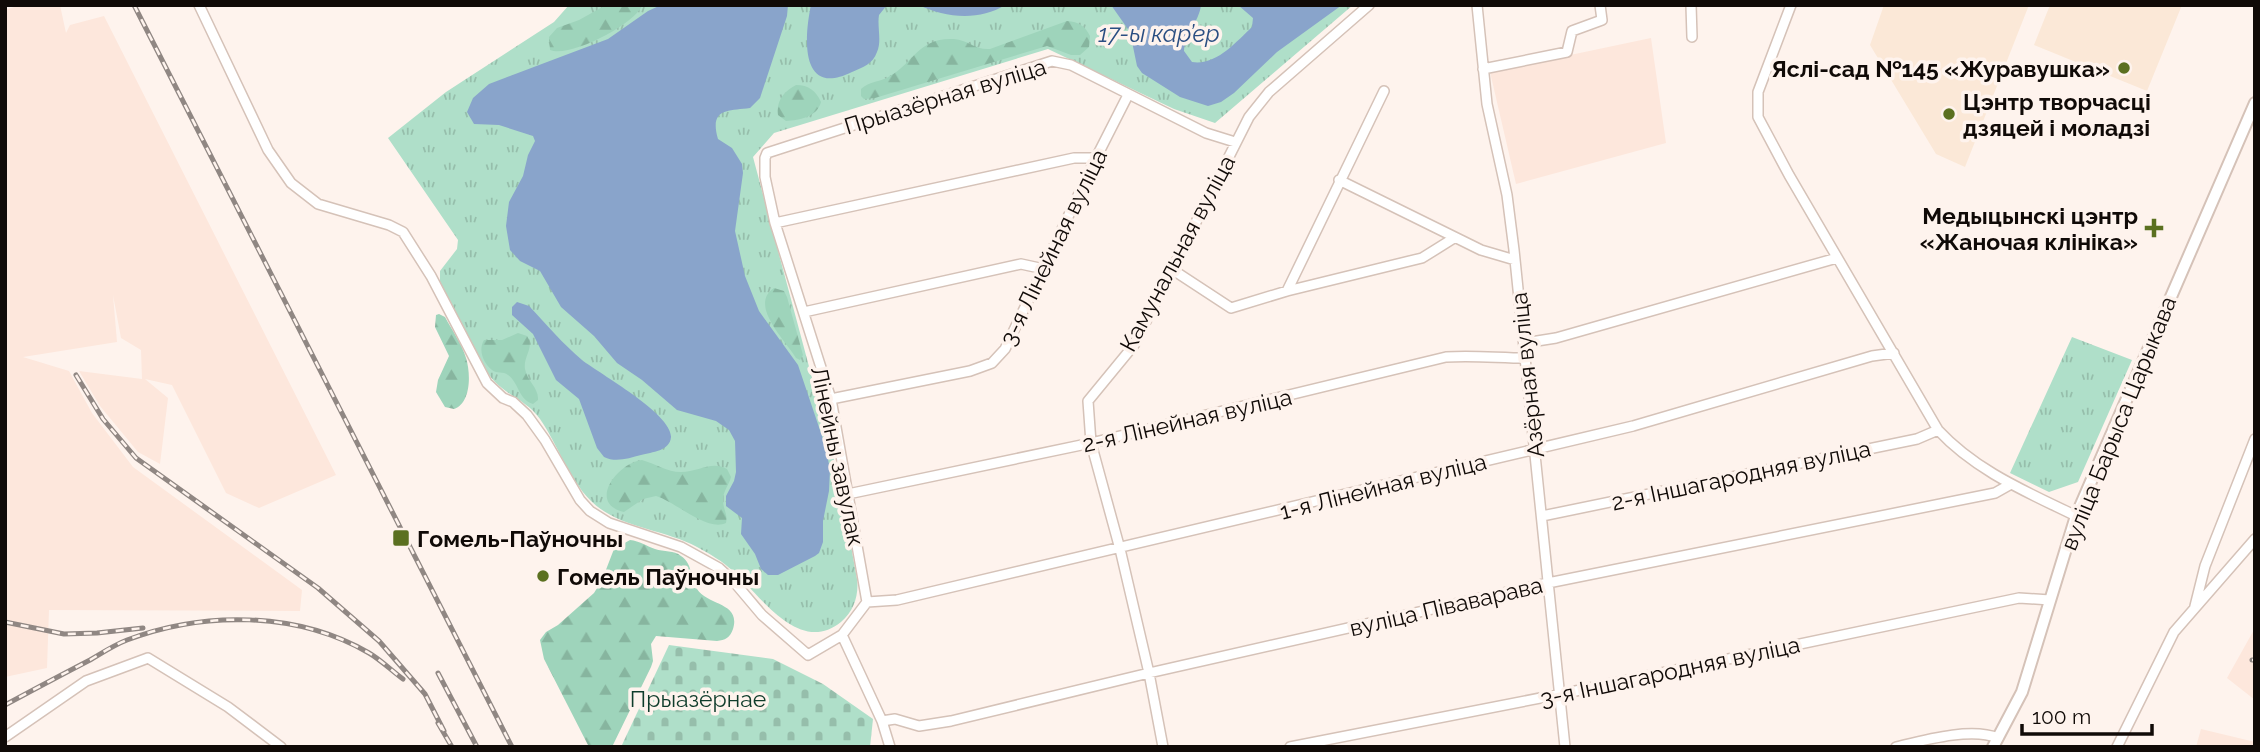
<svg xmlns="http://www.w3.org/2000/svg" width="2260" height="752" font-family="Raleway,sans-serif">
<defs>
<pattern id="grass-tufts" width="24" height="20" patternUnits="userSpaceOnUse" patternTransform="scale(1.75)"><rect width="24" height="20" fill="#afdfc9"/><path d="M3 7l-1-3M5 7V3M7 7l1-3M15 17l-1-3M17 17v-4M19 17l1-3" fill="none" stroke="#96beab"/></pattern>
<pattern id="forest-firs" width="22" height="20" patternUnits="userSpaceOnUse" patternTransform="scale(1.75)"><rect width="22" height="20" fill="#9ed4bb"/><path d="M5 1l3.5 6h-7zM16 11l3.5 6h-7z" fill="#87b59f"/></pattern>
<pattern id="cemetery-stones" width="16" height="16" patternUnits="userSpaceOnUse" patternTransform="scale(1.75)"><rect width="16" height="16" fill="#afdfc9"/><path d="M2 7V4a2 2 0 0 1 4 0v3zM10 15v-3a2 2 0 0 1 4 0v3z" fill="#96beab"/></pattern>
</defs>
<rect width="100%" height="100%" fill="#fef3ed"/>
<path fill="#fde7dc" d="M 20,5 L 60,5 L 66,33 L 70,25 L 104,16 L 336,475 L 259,508 L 226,493 L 172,385 L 145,379 L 168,398 L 160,464 L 138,452 L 100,406 L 79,371 L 142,379 L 141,350 L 121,338 L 113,295 L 117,342 L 23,357 L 69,371 L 92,413 L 133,467 L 302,590 L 300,611 L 49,610 L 47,668 L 5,677 L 5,10 Z
M 1651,38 L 1666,143 L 1516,184 L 1490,72 Z
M 2255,628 L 2255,700 L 2227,678 Z
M 2201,729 L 2255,742 L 2255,747 L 2196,747 Z"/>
<path fill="#fbe8d7" d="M 1884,5 L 2029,5 L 1965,167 L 1936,154 L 1870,45 Z
M 2050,5 L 2182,5 L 2147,91 L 2034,45 Z"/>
<path fill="url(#grass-tufts)" d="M 569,5 L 1353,5 L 1215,123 L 1174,109 L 1048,49 L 774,133 L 753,157 L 838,475 L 857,579 C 859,595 854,611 841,622 C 799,656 760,595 733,571 C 722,561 710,554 697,547 C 664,529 618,528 591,501 C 568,478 558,445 540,419 C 528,402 509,396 495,382 C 472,356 457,315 440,284 L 440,271 L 457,249 L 458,240 L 388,138 L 446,92 L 554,22 Z
M 2072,337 L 2132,360 L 2078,482 L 2049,492 L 2010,473 Z"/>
<path fill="url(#forest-firs)" d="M 606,5 L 642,6 C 633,25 570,58 550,50 L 549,37 L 557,28 L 579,20 Z
M 1067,21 C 1079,22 1085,26 1090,36 L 1089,47 L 1080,55 L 1071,55 L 1047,46 L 875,98 L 864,99 L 861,96 L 861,89 C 869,81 881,82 890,76 C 914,62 919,37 954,39 C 968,40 975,50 990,49 Z
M 796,85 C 809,85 816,91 821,102 C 817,117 800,120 786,121 L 778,115 C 776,101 784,91 796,85 Z
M 774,288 L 784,291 L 787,297 L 803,355 L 800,360 L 796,358 C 786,341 748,305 774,288 Z
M 439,314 L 445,317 C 452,330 462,344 466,358 C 471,374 471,403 454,409 L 445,407 L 436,392 L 438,380 L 449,356 L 435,327 L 436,315 Z
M 518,333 L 527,336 C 535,348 523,356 525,369 C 527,381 539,388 538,400 L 533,404 C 518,399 519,383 508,375 C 503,371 497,374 492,370 C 483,363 478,350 484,340 L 502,340 Z
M 642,460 C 656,464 667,472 681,472 C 698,472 712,460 727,469 L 731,477 C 729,485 723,491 723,500 C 723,509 728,514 726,523 C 707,532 676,502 656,496 L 643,499 L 624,512 C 587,504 617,463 642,460 Z
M 630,540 C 640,541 646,546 655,549 C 664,552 674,550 681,556 C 693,564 690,578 697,589 C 708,606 741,602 733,629 C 730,638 725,640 717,641 L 656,636 L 651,644 L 653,661 L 651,667 L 612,747 L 589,747 L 544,659 L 540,640 L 546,632 L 558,625 L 594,593 L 602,580 L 614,549 Z"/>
<path fill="url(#cemetery-stones)" d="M 669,645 L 773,659 L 823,684 L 873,719 L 870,747 L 621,747 Z"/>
<path fill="#89a4cb" d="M 661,5 L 788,5 L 787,16 L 760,98 L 750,108 C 728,111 709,108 718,139 L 732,148 L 742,164 L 743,173 L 735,231 L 745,276 L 759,311 L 798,365 L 825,445 L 830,469 L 829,491 L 823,521 L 823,542 L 819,553 L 815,556 L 778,575 L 768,575 L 761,569 L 755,554 L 741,534 L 742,518 L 726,506 L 726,496 L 734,481 L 736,472 L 735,441 L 729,430 L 716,421 L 677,410 L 642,380 L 617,363 L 594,336 L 561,307 L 540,271 L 520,261 L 510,250 L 506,226 L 509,202 L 523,176 L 528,155 L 535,141 L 533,136 L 499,125 L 474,124 L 467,112 L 473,98 L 489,84 L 608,39 L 648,11 Z
M 811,5 L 887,5 L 879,15 C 877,27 882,41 877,52 C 873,64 863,67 852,72 C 800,98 804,38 811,5 Z
M 919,5 L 1005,5 C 980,21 945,18 919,5 Z
M 1111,5 L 1201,5 C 1199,22 1185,34 1184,51 L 1192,62 C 1216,66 1236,42 1252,27 L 1253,18 L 1238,5 L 1342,5 L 1277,52 L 1234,93 L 1221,102 L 1208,106 L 1180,97 L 1142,73 L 1137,66 L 1130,32 Z
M 517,302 L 529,306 C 546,324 563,344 582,360 C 600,374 672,414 671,437 C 670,451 652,452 641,455 C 629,458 616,463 604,457 L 597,448 L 579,399 L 556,380 L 533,334 L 512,315 L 512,307 Z"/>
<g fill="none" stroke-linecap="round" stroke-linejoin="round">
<defs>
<path id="minor" d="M 199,5 L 268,150 L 291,183 L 318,204 L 389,225 L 403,232 L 431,276 L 487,383 L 503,398 L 513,402 L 527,415 L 545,440 L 580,500 L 590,511 L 609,523 L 681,547 L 719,568 L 735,583 L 762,615 L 808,655 L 842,635
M 1477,5 L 1487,104 L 1507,195 L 1514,250 L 1565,747
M 1691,5 L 1692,37
M 1791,5 L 1758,92 L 1758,117 L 1789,175 L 1938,430 C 1976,471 2027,492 2076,516
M 1483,69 L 1567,52 L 1572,31 L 1602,20 L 1600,5
M 1339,180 L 1481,250 L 1515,260
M 775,223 L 1074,158 L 1096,158
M 1173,270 L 1231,308 L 1287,291 L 1422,258 L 1454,238
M 1287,291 L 1384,91
M 804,312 L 1021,264 L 1044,269
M 1524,343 L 1556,338 L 1837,258
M 831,399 L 970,371 L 992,363 L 1005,349 L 1096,158 L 1128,95
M 848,494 L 1091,443 L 1446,357 C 1473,355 1499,358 1526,358
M 1542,516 L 1917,439 L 1938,430
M 867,602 L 897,600 L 1633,426 L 1872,356 L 1894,353
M 2195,606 L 2205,566 L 2255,439
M 882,721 L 895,719 L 919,726 L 951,721 L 1149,673 L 1543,584 L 1995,493 L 2011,484
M 5,737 L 86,681 L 148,658 L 228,707 L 281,747
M 890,747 L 882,721 L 842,635 L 867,602 L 831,399 L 775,223 L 765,177 L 765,158 L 767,153 L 1052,61 L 1071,65 L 1206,133 L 1235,142
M 1163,747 L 1149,673 L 1120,549 L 1091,443 L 1088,401 L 1134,345 L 1249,117 L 1269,92 L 1369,5
M 1290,747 L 1566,693 L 2019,598 L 2050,600
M 1896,747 C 1925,740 1971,727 1998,738
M 2117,747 L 2174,632 L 2255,539"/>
<path id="major" d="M 1993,747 L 2022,692 L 2076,516 L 2255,103"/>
</defs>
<use href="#minor" stroke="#d5c2b8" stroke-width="12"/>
<use href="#major" stroke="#d5c2b8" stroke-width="14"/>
<use href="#minor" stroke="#fff" stroke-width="9"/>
<use href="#major" stroke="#fff" stroke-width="10"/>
<defs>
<path id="rail" d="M 134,5 L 512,747
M 76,375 L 103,419 L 136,458 L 318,588 L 379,641 L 425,694 L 444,731
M 5,622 L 64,634 L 97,633 L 143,628
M 2252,660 L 2255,660
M 438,673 L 477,747
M 5,705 C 33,690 61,675 90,660 C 102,653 114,645 127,640 C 203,611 297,611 369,653 C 381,660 392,671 403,679
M 438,723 L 452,747"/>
</defs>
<use href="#rail" stroke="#908783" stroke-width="5"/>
<use href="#rail" stroke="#fef3ed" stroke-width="2.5" stroke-dasharray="8" stroke-linecap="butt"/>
</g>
<g fill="#5b7020" stroke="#fef3ed" stroke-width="2.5">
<circle cx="2124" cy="68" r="7"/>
<circle cx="1949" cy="114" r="7"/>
<path d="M2150.5 217.5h7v7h7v7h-7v7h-7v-7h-7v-7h7z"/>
<rect x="392" y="529" width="18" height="18" rx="3.5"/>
<circle cx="543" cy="576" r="7"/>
</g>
<g text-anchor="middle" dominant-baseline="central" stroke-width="7" stroke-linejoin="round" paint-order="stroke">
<g font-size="23" font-weight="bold" fill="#100a07" stroke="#fef3ed" text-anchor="start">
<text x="2110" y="68" text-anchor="end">Яслі-сад №145 «Журавушка»</text>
<text x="1963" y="101">Цэнтр творчасці<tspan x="1963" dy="26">дзяцей і моладзі</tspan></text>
<text x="2138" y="215" text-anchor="end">Медыцынскі цэнтр<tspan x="2138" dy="26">«Жаночая клініка»</tspan></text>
<text x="417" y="538">Гомель-Паўночны</text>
<text x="557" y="576">Гомель Паўночны</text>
</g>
<g font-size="23" fill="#100a07" stroke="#fef3ed">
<text transform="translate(945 96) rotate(-17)">Прыазёрная вуліца</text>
<text transform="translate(1053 247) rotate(-64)">3-я Лінейная вуліца</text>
<text transform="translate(1177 253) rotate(-62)">Камунальная вуліца</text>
<text transform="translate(1527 375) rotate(-96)">Азёрная вуліца</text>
<text transform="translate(1187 420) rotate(-13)">2-я Лінейная вуліца</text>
<text transform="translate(2118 423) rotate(-68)">вуліца Барыса Царыкава</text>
<text transform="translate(838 456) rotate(78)">Лінейны завулак</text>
<text transform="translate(1741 475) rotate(-12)">2-я Іншагародняя вуліца</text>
<text transform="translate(1383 486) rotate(-14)">1-я Лінейная вуліца</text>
<text transform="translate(1446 606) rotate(-13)">вуліца Піваварава</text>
<text transform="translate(1670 671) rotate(-12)">3-я Іншагародняя вуліца</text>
</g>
<g font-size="23" fill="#0f3c2b" stroke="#fef3ed">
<text x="698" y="698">Прыазёрнае</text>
</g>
<g font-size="24" font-style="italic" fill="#2a4e82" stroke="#fef3ed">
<text x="1159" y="33">17-ы кар’ер</text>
</g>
</g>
<rect width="2260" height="752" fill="none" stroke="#100a07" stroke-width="14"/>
<path d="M2022 724v10h130v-10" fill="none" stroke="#100a07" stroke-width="3.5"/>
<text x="2032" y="724" font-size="21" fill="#100a07" stroke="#fef3ed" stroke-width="5" paint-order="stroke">100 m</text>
</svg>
